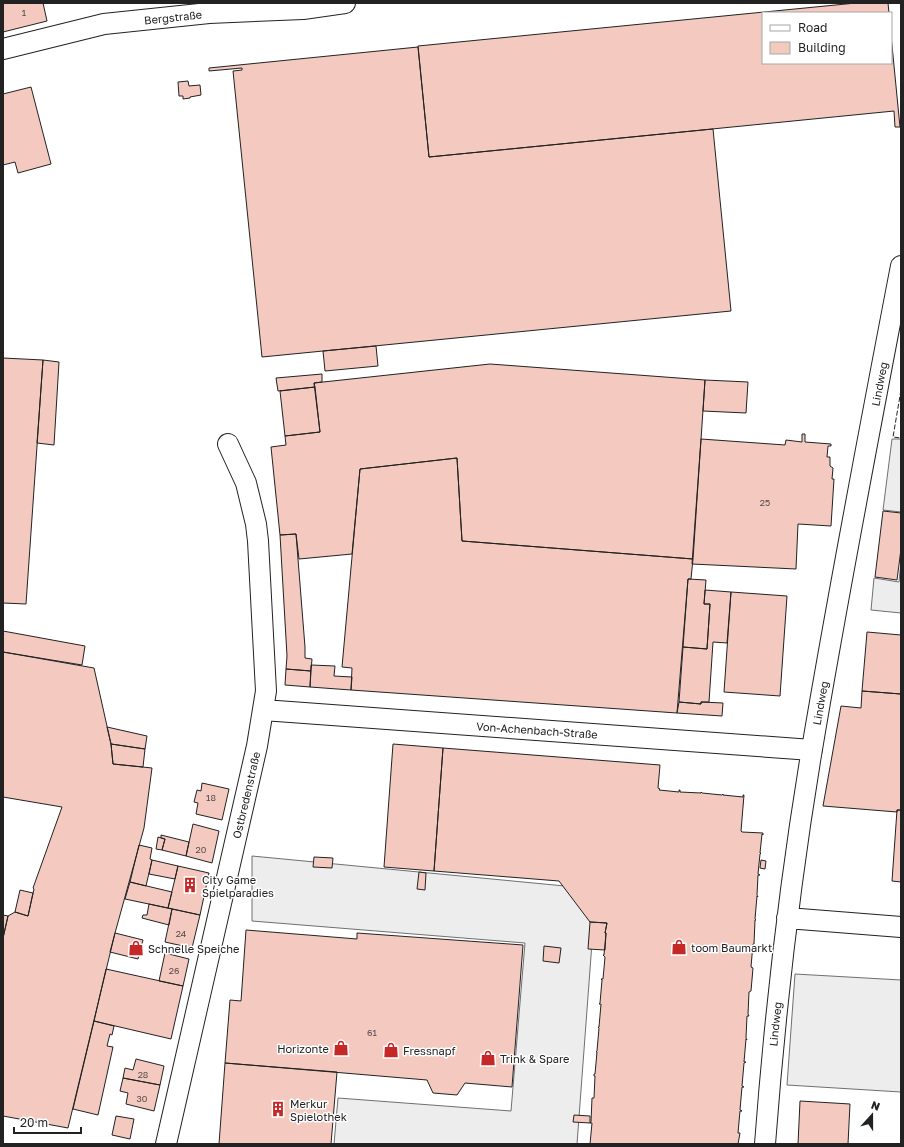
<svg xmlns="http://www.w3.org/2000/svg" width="904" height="1147" font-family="'Golos Text',sans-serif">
<rect width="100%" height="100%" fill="#fff"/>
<path fill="#ededed" stroke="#6f6f6f" d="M 892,439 L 901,439 L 901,512 L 883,510 Z
M 901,561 L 901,613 L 871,610 L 874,578 L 899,582 Z
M 252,856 L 596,889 L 577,1144 L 334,1144 L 338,1098 L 511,1111 L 525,943 L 252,921 Z
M 795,974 L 901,980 L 901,1092 L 787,1085 Z"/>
<path fill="#f3c9c0" stroke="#222" d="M 3,3 L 43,3 L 47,21 L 3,32 Z
M 856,3 L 888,3 L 889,13 L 763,13 L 763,63 L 891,63 L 891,35 L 900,127 L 895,127 L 894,111 L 429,157 L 418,46 Z
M 418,47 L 429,157 L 713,129 L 731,311 L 262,357 L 233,71 L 242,70 L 242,68 L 209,71 L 209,68 Z
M 188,81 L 189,86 L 200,85 L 201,95 L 190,97 L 190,98 L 183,99 L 183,96 L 179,96 L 178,82 Z
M 31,87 L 51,164 L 18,173 L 15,162 L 3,165 L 3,94 Z
M 376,346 L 378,366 L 325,371 L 323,351 Z
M 3,358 L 43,360 L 26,604 L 3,603 Z
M 43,360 L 59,362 L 54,445 L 37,443 Z
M 490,364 L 705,380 L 693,559 L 462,541 L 457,458 L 360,469 L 352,554 L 299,559 L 296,534 L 280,535 L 271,447 L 286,445 L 285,436 L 320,432 L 314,383 Z
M 322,374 L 322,382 L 314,383 L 315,387 L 278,391 L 276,378 Z
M 705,380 L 748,382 L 746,413 L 703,411 Z
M 315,387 L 320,432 L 285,436 L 280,391 Z
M 802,434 L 805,434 L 805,442 L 831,444 L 831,446 L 828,446 L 827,457 L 830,457 L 830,466 L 833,468 L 832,479 L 834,479 L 831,526 L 798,524 L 796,569 L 692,564 L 701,439 L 785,445 L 786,440 L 802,442 Z
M 457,458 L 462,541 L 693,559 L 691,579 L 688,579 L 677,713 L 351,690 L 352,668 L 342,667 L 360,469 Z
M 883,511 L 901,513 L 901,549 L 897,580 L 875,577 Z
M 296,534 L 305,647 L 305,658 L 312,659 L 311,671 L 286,669 L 287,656 L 280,535 Z
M 688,579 L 706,580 L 704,604 L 710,604 L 707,649 L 683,647 Z
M 705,590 L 731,592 L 727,643 L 713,642 L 709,702 L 701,702 L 701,704 L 679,702 L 683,647 L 707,649 L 710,604 L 704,604 Z
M 731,592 L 787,596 L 780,696 L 724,692 Z
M 3,631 L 85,646 L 82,665 L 3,652 Z
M 867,632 L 901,635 L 901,694 L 862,691 Z
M 3,652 L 94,668 L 111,744 L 113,764 L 152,768 L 144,828 L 115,933 L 68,1128 L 3,1116 L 3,938 L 8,916 L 15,912 L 28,916 L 34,889 L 33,888 L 62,807 L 3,797 Z
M 311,665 L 335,666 L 334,676 L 352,677 L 351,690 L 310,687 Z
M 286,669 L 311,671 L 310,687 L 285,685 Z
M 862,691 L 901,694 L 901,810 L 897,810 L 897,812 L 823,806 L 841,706 L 861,708 Z
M 679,702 L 701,704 L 701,702 L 723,703 L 722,716 L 677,713 Z
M 107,727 L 147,736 L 145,749 L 111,744 Z
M 111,744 L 145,749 L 143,767 L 113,764 Z
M 393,744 L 443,748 L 434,871 L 384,867 Z
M 443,748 L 660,765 L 658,788 L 660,789 L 659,790 L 679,792 L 679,790 L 680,790 L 680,792 L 701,793 L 701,792 L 702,793 L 722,795 L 723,794 L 723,795 L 743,797 L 743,795 L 744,795 L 741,831 L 742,832 L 763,833 L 763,835 L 762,834 L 760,853 L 761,853 L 760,854 L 758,874 L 760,875 L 758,875 L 757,895 L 758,897 L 757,896 L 755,919 L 756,920 L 755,920 L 754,944 L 753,944 L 751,967 L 753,968 L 751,991 L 749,992 L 748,1014 L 749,1016 L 747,1016 L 746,1038 L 747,1040 L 746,1039 L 744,1062 L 746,1062 L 744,1063 L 742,1086 L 744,1087 L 742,1087 L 740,1110 L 742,1111 L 740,1111 L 738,1133 L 740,1133 L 738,1144 L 590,1144 L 592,1123 L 590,1123 L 591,1122 L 592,1098 L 594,1098 L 595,1076 L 594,1076 L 594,1074 L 595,1074 L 597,1052 L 596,1052 L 597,1051 L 599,1028 L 598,1027 L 599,1027 L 601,1004 L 599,1004 L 600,1003 L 602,980 L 601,979 L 603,979 L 605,957 L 603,955 L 604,955 L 606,933 L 605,933 L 607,923 L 590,922 L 559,881 L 434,871 Z
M 202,783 L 229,789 L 222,820 L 196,814 L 198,803 L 194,802 L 197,790 L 201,791 Z
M 897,810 L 901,810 L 901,882 L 892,881 Z
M 193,824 L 219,831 L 212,863 L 186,856 Z
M 161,835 L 189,842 L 186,856 L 162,850 L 165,839 L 161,838 Z
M 158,837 L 165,839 L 162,850 L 156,849 Z
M 139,845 L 152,848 L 150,859 L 152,860 L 146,886 L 130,882 Z
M 314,857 L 333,858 L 332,868 L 313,867 Z
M 152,860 L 178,866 L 175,879 L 149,874 Z
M 761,860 L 766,861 L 765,869 L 760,868 Z
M 178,866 L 209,873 L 200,915 L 168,908 Z
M 419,872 L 426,873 L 425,890 L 417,889 Z
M 130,882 L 172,892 L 168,908 L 125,899 Z
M 20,890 L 33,893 L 28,916 L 15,912 Z
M 149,904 L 172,909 L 169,925 L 142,918 L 143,915 L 147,915 Z
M 172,909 L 200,915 L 192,948 L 165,942 Z
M 3,915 L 8,916 L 3,938 Z
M 590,922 L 607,923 L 605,933 L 606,933 L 605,950 L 588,949 Z
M 246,930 L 357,939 L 357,933 L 523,945 L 512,1087 L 465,1083 L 457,1095 L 433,1093 L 427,1080 L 225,1063 L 230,1000 L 241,1001 Z
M 115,933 L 143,940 L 138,959 L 110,952 Z
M 544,946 L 561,948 L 559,963 L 543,961 Z
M 165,953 L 189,959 L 183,986 L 159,981 Z
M 106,969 L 183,986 L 171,1039 L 94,1021 Z
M 94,1021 L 114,1026 L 112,1035 L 110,1034 L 107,1046 L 113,1047 L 98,1115 L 73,1109 Z
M 136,1059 L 164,1066 L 160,1085 L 123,1078 L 125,1068 L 133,1070 Z
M 225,1063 L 337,1072 L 331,1144 L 219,1144 Z
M 123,1078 L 160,1085 L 154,1111 L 126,1104 L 128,1093 L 120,1091 Z
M 800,1101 L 850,1104 L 848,1144 L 798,1144 Z
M 574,1115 L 590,1116 L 590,1123 L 573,1122 Z
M 116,1116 L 134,1119 L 130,1139 L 112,1135 Z"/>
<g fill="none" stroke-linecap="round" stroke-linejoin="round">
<defs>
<path id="street" d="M 3,49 L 104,24 L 209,13 L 303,9 L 345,3
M 263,710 L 812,750
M 787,918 L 901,927
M 166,1144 L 257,746 L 266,691 L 258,541 L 256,524 L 246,483 L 228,444
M 765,1144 C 775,1012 790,880 812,749 C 839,588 870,427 901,266"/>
</defs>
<use href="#street" stroke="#222" stroke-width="22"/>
<use href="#street" stroke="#fff" stroke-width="20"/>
<path stroke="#222" stroke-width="1" stroke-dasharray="5 2" stroke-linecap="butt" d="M 901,390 L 893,437 L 901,438"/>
</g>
<defs>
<symbol id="building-bare" viewBox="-9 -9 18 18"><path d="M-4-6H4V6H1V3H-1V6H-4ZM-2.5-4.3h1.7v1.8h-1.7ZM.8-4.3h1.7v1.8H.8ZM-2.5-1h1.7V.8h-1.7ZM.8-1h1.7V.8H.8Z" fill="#c62828" stroke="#fff" stroke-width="2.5" paint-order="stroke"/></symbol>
<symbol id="shop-bare" viewBox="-9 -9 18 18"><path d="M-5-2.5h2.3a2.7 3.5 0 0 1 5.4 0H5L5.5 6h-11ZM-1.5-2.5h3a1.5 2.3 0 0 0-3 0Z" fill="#c62828" stroke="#fff" stroke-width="2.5" paint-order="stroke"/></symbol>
</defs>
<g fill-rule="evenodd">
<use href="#building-bare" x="179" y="874" width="22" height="22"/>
<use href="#shop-bare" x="668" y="936" width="22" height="22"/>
<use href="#shop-bare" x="125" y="937" width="22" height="22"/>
<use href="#shop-bare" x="330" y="1037" width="22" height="22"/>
<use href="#shop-bare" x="380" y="1039" width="22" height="22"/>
<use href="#shop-bare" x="477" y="1047" width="22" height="22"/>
<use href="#building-bare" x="267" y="1098" width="22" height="22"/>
</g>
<g text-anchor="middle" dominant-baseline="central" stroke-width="3" stroke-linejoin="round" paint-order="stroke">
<g font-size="9" fill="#564c4a">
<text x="24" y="12">1</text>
<text x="765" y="502">25</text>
<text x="211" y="797">18</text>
<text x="201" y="849">20</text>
<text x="181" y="933">24</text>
<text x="174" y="970">26</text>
<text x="372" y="1032">61</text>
<text x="143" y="1074">28</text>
<text x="142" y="1098">30</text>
</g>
<g font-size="11" fill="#222" stroke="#fff">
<text transform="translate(173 17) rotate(-6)">Bergstraße</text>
<text transform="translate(879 384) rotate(-79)">Lindweg</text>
<text transform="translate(820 703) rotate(-80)">Lindweg</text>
<text transform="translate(537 730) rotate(4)">Von-Achenbach-Straße</text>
<text transform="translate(246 795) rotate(-77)">Ostbredenstraße</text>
<text transform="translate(775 1024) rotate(-84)">Lindweg</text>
</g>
<g font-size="11" fill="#222" stroke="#fff" text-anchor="start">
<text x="202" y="879">City Game<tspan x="202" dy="13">Spielparadies</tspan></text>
<text x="691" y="947">toom Baumarkt</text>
<text x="148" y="948">Schnelle Speiche</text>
<text x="329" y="1048" text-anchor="end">Horizonte</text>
<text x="403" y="1050">Fressnapf</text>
<text x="500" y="1058">Trink &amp; Spare</text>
<text x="290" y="1103">Merkur<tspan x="290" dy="13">Spielothek</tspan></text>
</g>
</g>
<rect width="904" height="1147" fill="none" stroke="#222222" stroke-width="8"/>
<rect x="762" y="12" width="130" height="52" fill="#ffffff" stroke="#a7a7a7"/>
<rect x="770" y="25" width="20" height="6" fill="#ffffff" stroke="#a7a7a7"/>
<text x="798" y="32" font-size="12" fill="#222222">Road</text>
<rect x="770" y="42" width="20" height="12" fill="#f3c9c0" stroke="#a7a7a7"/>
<text x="798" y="52" font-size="12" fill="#222222">Building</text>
<g transform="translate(872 1115) rotate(21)" stroke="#ffffff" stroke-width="3" paint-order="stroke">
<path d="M0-3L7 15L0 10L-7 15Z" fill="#222222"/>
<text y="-6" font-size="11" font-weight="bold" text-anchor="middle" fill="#222222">N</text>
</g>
<path d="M14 1127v6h67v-6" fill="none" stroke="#222222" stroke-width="2"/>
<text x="20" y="1127" font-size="12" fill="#222222" stroke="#ffffff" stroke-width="3" paint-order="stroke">20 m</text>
</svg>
